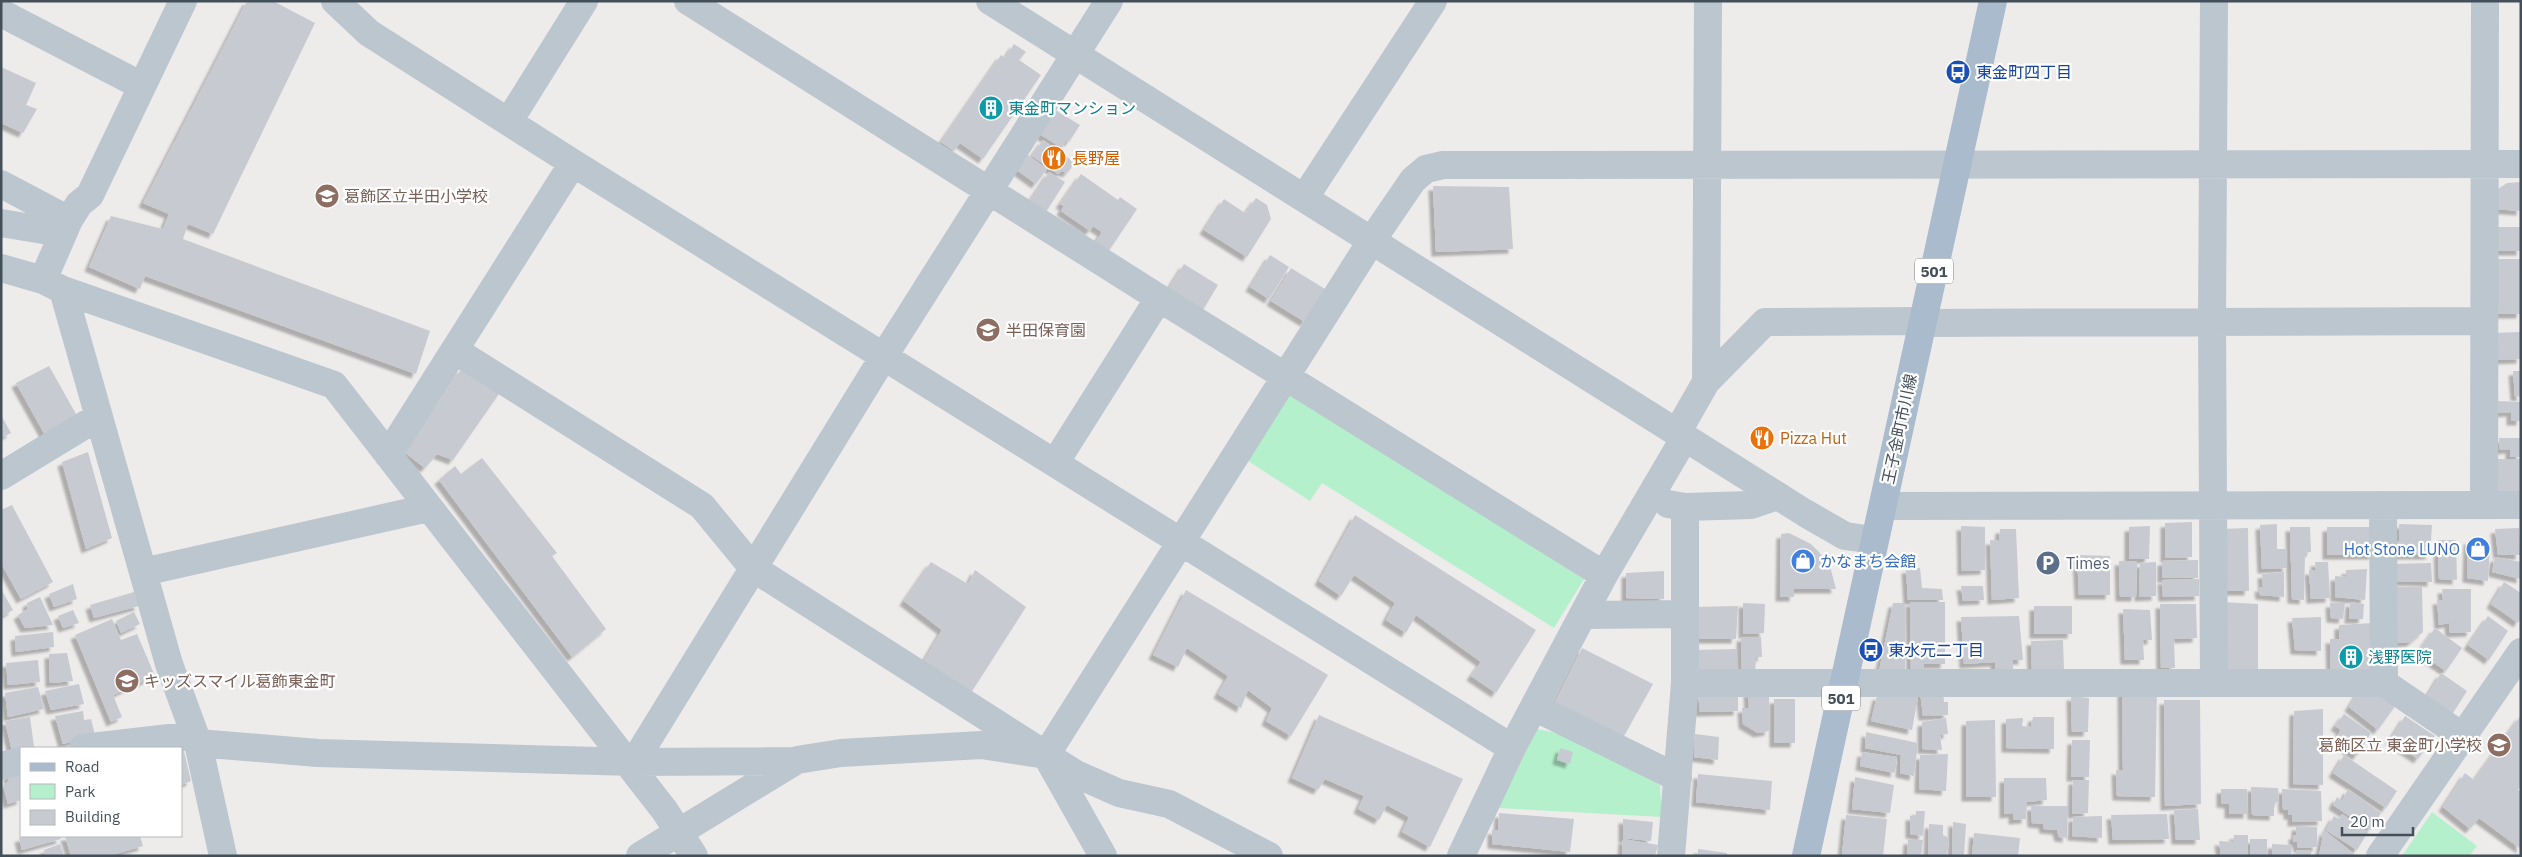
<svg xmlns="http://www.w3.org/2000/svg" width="2522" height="857" font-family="'IBM Plex Sans','Noto Sans JP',sans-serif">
<defs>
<filter id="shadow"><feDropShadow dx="-4.5" dy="4.5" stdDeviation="1" flood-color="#0004"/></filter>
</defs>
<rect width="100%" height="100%" fill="#eeebeb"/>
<path fill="#b5f0cc" d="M 1287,392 L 1584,579 L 1554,628 L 1322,483 L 1310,501 L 1245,459 Z
M 1537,729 L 1572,736 L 1660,785 L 1662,817 L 1498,808 Z
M 2432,812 L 2477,846 L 2469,856 L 2402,856 Z"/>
<path fill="#c7cad1" filter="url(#shadow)" d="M 247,1 L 273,1 L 315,23 L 213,234 L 188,224 L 183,239 L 430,331 L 416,374 L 145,276 L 140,289 L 89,267 L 111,216 L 163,229 L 169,214 L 143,203 Z
M 1014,44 L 1026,52 L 1019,60 L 1041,75 L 983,159 L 960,143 L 954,151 L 941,142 L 1001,55 L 1005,58 Z
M 1,67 L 36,83 L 26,105 L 37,109 L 23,133 L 1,123 Z
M 1055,110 L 1080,125 L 1069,142 L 1066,140 L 1062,148 L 1041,135 Z
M 1043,140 L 1075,163 L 1067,173 L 1062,171 L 1058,174 L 1032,156 Z
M 1028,155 L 1047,169 L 1036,184 L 1017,170 Z
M 1049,172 L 1065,182 L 1046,212 L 1030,201 Z
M 1081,174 L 1118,200 L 1120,197 L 1137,209 L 1108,252 L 1095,243 L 1102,232 L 1093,226 L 1090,231 L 1061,211 L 1064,206 L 1060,204 Z
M 2521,182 L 2521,211 L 2494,209 L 2494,192 L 2507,183 Z
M 1433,186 L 1509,187 L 1513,249 L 1436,252 Z
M 1256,198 L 1267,205 L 1271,219 L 1247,257 L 1204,230 L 1224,199 L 1245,213 Z
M 2493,227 L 2521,227 L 2521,251 L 2494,251 Z
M 1270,255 L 1289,267 L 1269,299 L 1250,287 Z
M 2495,259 L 2521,259 L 2521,314 L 2493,314 Z
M 1184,264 L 1218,285 L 1203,310 L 1169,288 Z
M 1291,268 L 1325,289 L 1305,322 L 1271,301 Z
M 2521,332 L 2521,359 L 2492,360 L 2491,333 Z
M 49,366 L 76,414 L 45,435 L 16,383 Z
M 462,368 L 501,391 L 453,460 L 437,454 L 425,468 L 404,452 Z
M 2513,371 L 2521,371 L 2521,397 L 2515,396 Z
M 2498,401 L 2521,402 L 2521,421 L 2511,421 L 2511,412 L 2496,413 Z
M 1,415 L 11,433 L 1,438 Z
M 2499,438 L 2521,438 L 2521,457 L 2510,457 L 2510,449 L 2500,450 Z
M 88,452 L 112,538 L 86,549 L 62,462 Z
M 482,458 L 557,553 L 552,556 L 606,629 L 572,657 L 439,480 L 455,466 L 461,474 Z
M 2494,459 L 2521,459 L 2521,491 L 2496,491 Z
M 12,505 L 53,582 L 21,599 L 1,563 L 1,510 Z
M 1355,515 L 1536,630 L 1496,693 L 1471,676 L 1481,662 L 1416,615 L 1406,633 L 1386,620 L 1395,603 L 1354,575 L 1341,596 L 1319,581 Z
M 2192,522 L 2192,557 L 2165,558 L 2165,523 Z
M 2277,524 L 2277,549 L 2287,549 L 2287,568 L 2262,569 L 2260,525 Z
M 2399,524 L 2432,525 L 2430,555 L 2394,555 L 2393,541 L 2399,541 Z
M 1961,526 L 1985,527 L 1985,570 L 1962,571 Z
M 2150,526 L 2149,559 L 2129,559 L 2129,527 Z
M 2290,527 L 2310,527 L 2311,552 L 2305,553 L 2304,600 L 2292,599 Z
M 2327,527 L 2374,527 L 2374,555 L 2327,555 Z
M 2248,528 L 2249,591 L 2222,591 L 2220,529 Z
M 2519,528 L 2520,555 L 2498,555 L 2495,529 Z
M 2000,529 L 2016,529 L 2019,598 L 1992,600 L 1990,540 L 1999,541 Z
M 1789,533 L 1811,544 L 1819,552 L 1830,566 L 1836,589 L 1794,589 L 1794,597 L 1780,597 L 1781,534 Z
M 2438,540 L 2456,540 L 2457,580 L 2439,579 Z
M 2468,540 L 2490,543 L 2488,581 L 2467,578 Z
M 2077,555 L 2110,556 L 2110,595 L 2079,595 Z
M 2495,557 L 2521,562 L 2521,579 L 2492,572 Z
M 2198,560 L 2198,578 L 2162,578 L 2162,561 Z
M 2119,561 L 2137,561 L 2136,597 L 2120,597 Z
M 931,562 L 968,584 L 975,570 L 1026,607 L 969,696 L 921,666 L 942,630 L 904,601 Z
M 2156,562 L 2156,596 L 2139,597 L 2140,563 Z
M 2315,562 L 2328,562 L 2330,598 L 2311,599 L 2309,570 L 2316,571 Z
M 2431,563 L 2432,582 L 2393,581 L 2393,564 Z
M 1920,568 L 1922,588 L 1942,589 L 1943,600 L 1908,600 L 1906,569 Z
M 2367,569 L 2365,600 L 2335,597 L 2335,576 L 2346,577 L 2346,570 Z
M 1664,571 L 1664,599 L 1626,598 L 1626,573 Z
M 2284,572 L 2284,597 L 2260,595 L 2259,587 L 2263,588 L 2262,574 Z
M 2199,579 L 2199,596 L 2163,597 L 2162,580 Z
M 2504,582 L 2521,593 L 2521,618 L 2518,623 L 2491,604 Z
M 73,584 L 77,599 L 54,607 L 49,594 Z
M 1961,586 L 1983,586 L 1984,600 L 1963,601 Z
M 2391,587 L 2422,587 L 2423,632 L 2411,642 L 2393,643 Z
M 1,589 L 13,610 L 1,617 Z
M 2442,589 L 2471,589 L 2471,632 L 2450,633 L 2449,623 L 2439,625 L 2437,600 L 2443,600 Z
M 1186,590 L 1328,675 L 1291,736 L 1266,721 L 1272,708 L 1248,690 L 1241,708 L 1218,694 L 1228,676 L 1187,648 L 1178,667 L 1153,655 Z
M 134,592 L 139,606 L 94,618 L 90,605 Z
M 40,597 L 53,625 L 25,628 L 18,615 L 28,609 L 27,603 Z
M 1910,602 L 1945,602 L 1945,664 L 1924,664 L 1924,672 L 1911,672 Z
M 2223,602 L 2258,604 L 2258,675 L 2222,672 Z
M 2350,602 L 2364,604 L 2363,619 L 2349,619 Z
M 1743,603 L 1765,604 L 1764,633 L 1743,634 Z
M 1893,603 L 1905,603 L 1905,671 L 1879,671 Z
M 2330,603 L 2345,603 L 2343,619 L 2331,618 Z
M 2160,604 L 2196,604 L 2197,638 L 2174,639 L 2175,668 L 2161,668 Z
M 1738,606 L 1736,639 L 1695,639 L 1694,607 Z
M 2034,606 L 2072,606 L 2072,634 L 2034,634 Z
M 2123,609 L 2150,610 L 2152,640 L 2143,640 L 2144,660 L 2125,660 Z
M 73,610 L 79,623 L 63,628 L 58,616 Z
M 134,612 L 140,624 L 121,633 L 116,621 Z
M 2019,616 L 2023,660 L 2013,660 L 2013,674 L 1995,675 L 1995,662 L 1964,664 L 1961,617 Z
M 2488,616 L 2508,631 L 2489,660 L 2468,645 Z
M 2321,617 L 2321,651 L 2295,650 L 2292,618 Z
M 112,619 L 121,640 L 137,634 L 155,676 L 113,695 L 122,717 L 111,722 L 75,635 Z
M 2373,623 L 2370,674 L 2331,675 L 2330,639 L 2339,639 L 2339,625 Z
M 2435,628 L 2462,648 L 2446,671 L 2418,652 Z
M 53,632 L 54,647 L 16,652 L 15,636 Z
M 1741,637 L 1761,637 L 1762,657 L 1756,657 L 1755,674 L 1742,675 Z
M 2063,640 L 2064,671 L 2032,672 L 2031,641 Z
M 1582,648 L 1653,684 L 1623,738 L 1554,704 Z
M 1737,649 L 1737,674 L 1693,674 L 1692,650 Z
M 67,653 L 73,681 L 50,683 L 49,654 Z
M 38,660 L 40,682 L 8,685 L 6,663 Z
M 2441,673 L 2467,691 L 2451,716 L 2426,698 Z
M 79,684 L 84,704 L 51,710 L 45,691 Z
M 38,687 L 44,709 L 8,717 L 5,693 Z
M 1738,690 L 1738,711 L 1700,712 L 1698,693 Z
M 1943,690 L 1944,702 L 1948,702 L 1948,715 L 1923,716 L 1920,691 Z
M 2122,690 L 2157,690 L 2155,797 L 2117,796 L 2116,770 L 2123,771 Z
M 2359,691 L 2398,702 L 2378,730 L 2349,707 Z
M 1748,692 L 1769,692 L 1769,731 L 1758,733 L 1743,724 L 1742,708 L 1749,708 Z
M 1905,694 L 1918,697 L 1912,730 L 1871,721 L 1877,696 Z
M 2071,696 L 2089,698 L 2088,732 L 2072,732 Z
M 1774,699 L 1795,699 L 1795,743 L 1774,743 Z
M 2164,700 L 2200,700 L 2201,804 L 2165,806 Z
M 2323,709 L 2323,785 L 2293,784 L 2294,711 Z
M 83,711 L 84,720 L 91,719 L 95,735 L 63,744 L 55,716 Z
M 2344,714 L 2371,733 L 2357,756 L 2334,741 L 2341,730 L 2335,726 Z
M 1319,715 L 1463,779 L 1430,847 L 1402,832 L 1409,817 L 1387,805 L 1379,820 L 1358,809 L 1364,796 L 1325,779 L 1318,790 L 1292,778 Z
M 2521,715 L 2521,785 L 2518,790 L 2521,792 L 2521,849 L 2479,818 L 2470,829 L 2443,807 L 2465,773 L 2474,780 Z
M 2405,716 L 2435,736 L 2418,759 L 2390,740 Z
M 30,717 L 34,747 L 12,751 L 5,721 Z
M 2033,717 L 2054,717 L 2054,749 L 2006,748 L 2006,719 L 2023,718 L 2022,726 L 2031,727 Z
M 1946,718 L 1948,734 L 1940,735 L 1942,750 L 1922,749 L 1922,722 Z
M 1995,720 L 1996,797 L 1966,797 L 1966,721 Z
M 1866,732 L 1918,743 L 1914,776 L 1900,773 L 1901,755 L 1865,748 Z
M 1695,734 L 1719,737 L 1718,760 L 1694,757 Z
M 2072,740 L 2090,740 L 2089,777 L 2071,777 Z
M 183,747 L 191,781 L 181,785 L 181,748 Z
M 1560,748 L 1573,752 L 1570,764 L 1557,760 Z
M 1862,752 L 1897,757 L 1895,773 L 1860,766 Z
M 1948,754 L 1946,791 L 1919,789 L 1920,755 Z
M 2344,755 L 2397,791 L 2386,808 L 2333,773 Z
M 21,771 L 21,800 L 8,804 L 3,785 L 9,781 L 8,775 Z
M 1698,774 L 1772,781 L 1770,810 L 1696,802 Z
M 1855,777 L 1894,785 L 1890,813 L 1852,809 Z
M 2004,778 L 2046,778 L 2047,800 L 2027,802 L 2026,819 L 2013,820 L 2013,813 L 2004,814 Z
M 2073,780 L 2089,780 L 2088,813 L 2072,814 Z
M 2251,787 L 2278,788 L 2279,802 L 2274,803 L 2274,816 L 2252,815 Z
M 2221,789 L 2247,789 L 2248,814 L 2229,814 L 2229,804 L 2221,803 Z
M 2282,789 L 2321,791 L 2322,821 L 2292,822 L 2292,815 L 2288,815 L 2288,810 L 2283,809 Z
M 2348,789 L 2381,813 L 2370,830 L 2333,805 L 2337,797 L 2342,801 Z
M 2031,806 L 2068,806 L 2067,838 L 2059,837 L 2057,830 L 2044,829 L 2043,824 L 2032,823 Z
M 2198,809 L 2200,840 L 2176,840 L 2174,810 Z
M 1916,811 L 1925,811 L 1923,836 L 1910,834 L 1910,816 L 1916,816 Z
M 1499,813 L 1574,819 L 1570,852 L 1492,844 L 1492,830 L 1498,830 Z
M 2167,814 L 2169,839 L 2113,840 L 2111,815 Z
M 2342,814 L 2368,832 L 2357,850 L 2326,830 L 2334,816 L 2339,819 Z
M 1846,815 L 1887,819 L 1883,856 L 1842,855 Z
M 2102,816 L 2102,838 L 2072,836 L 2073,817 Z
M 1623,819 L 1653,822 L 1651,841 L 1623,838 Z
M 1953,822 L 1966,824 L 1964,856 L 1952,856 Z
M 1929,824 L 1943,825 L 1943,835 L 1949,838 L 1947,856 L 1928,856 Z
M 2296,826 L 2317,827 L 2317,847 L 2298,848 L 2297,842 L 2293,842 L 2293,835 L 2296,835 Z
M 2324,830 L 2354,854 L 2353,856 L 2319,856 Z
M 1974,833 L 2020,838 L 2018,856 L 1972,856 Z
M 2234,835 L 2248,835 L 2248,856 L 2221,856 L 2219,841 L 2233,842 Z
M 27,836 L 60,836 L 61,839 L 22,850 L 19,838 Z
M 65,836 L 140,836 L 143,846 L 109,856 L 71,856 Z
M 1623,839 L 1658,845 L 1655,856 L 1622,856 Z
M 2250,839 L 2267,839 L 2267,856 L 2250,856 Z
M 1908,840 L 1923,840 L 1921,856 L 1907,856 Z
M 60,844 L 64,856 L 45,856 L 44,850 Z
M 2272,844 L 2292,845 L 2291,856 L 2272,856 Z
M 1698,849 L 1727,853 L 1727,856 L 1698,856 Z
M 2296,850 L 2311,851 L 2311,856 L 2296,856 Z"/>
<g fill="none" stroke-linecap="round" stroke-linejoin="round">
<path stroke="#bbc6cf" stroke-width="28" d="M 335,1 L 369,33 L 573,163 L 1512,748
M 688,1 L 1159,298 L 1604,575
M 1,13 L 142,86
M 509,121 L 584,1
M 1,184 L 69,220 L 43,280
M 1305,197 L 1433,1
M 69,220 L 79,204 L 90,195 L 183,1
M 1,223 L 61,233
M 1,268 L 43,280 L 63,290 L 334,385 L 665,811 L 694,856
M 63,290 L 169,664 L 198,743 L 223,856
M 1922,323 L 2484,321
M 456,351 L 702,506 L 753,568 L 1046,755 L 1103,856
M 1706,382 L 1708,1
M 1678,431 L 1706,382 L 1765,322 L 1923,321
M 388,455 L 573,163
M 1055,463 L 1159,298
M 1,476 L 98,417
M 1668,504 L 1685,507 L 1751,505 L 1778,496
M 2383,505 L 2384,683
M 2484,505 L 2485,1
M 1883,506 L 2521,505
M 143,572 L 428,508
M 1585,615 L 1684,614
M 1685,683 L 2384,683 L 2462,736
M 2214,683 L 2212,321 L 2214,1
M 1534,707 L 1678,778
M 198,743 L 318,753 L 634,762 L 793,761
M 83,748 L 195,735
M 1046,755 L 1372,240 L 1413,180 L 1426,169 L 1443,165 L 2521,164
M 634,762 L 884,356 L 1109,1
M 1,766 L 21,761
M 640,856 L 797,760 L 841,753 L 981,745 L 1046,755 L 1076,774 L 1119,793 L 1169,804 L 1269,856
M 1461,856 L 1512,748 L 1604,575 L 1685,437
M 1671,856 L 1685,683 L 1685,507"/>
<path stroke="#bbc6cf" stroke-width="28" d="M 990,1 L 1805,513 L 1845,536 L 1874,540
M 2380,856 L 2521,652"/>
<path stroke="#a9bbcc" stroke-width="28" d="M 1806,856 L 1993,1"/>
</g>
<defs>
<symbol id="bus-disc" viewBox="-11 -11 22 22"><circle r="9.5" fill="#1a4fb4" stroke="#fff"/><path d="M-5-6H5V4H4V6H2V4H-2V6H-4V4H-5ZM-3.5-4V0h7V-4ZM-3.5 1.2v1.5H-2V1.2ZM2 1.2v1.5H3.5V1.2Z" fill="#fff"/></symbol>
<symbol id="building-disc" viewBox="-11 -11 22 22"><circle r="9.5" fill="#0f9aa8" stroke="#fff"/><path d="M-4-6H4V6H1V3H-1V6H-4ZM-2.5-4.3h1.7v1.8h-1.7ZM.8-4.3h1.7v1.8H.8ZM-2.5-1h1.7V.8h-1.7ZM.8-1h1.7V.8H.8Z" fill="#fff"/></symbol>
<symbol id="restaurant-disc" viewBox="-11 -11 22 22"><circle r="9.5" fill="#e8710a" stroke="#fff"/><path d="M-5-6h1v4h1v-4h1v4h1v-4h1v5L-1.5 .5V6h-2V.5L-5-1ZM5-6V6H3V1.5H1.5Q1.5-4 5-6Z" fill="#fff"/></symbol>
<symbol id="school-disc" viewBox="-11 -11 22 22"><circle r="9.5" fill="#8d6e63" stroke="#fff"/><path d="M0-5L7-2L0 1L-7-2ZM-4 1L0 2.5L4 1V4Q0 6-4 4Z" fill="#fff"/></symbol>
<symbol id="shop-disc" viewBox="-11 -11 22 22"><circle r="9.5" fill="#3f7fe0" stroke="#fff"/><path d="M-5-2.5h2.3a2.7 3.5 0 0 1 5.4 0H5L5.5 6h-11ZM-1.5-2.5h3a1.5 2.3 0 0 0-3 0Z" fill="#fff"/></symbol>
<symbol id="parking-disc" viewBox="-11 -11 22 22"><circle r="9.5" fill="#5c6f8a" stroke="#fff"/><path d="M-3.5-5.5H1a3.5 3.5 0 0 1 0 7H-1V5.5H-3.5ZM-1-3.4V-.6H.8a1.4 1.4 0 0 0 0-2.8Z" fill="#fff"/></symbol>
</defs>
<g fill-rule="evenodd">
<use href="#bus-disc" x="1944" y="58" width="28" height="28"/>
<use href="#building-disc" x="977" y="94" width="28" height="28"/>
<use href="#restaurant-disc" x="1040" y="144" width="28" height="28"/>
<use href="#school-disc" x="313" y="182" width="28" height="28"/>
<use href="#school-disc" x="974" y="316" width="28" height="28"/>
<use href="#restaurant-disc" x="1748" y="424" width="28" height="28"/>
<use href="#shop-disc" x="2464" y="535" width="28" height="28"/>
<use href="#shop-disc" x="1789" y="547" width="28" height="28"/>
<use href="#parking-disc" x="2034" y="549" width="28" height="28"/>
<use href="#bus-disc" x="1857" y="636" width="28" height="28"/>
<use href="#building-disc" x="2337" y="643" width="28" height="28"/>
<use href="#school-disc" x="113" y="667" width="28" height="28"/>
<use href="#school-disc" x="2485" y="731" width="28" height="28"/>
</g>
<g text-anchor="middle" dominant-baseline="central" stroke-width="4.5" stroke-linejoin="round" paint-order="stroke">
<g fill="#fff" stroke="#7b848b" stroke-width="1">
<rect x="1915" y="258.5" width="38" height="25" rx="4"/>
<rect x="1822" y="685.5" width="38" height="25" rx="4"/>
</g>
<g font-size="15" font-weight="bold" fill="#434f59">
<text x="1934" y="271">501</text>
<text x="1841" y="698">501</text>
</g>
<g font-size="16" fill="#164399" stroke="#fff" text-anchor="start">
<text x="1976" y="72">東金町四丁目</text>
<text x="1888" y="650">東水元二丁目</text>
</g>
<g font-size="16" fill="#0d838f" stroke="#fff" text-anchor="start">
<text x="1008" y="108">東金町マンション</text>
<text x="2368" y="657">浅野医院</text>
</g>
<g font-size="16" fill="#c56008" stroke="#fff" text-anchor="start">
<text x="1072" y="158">長野屋</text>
<text x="1780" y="438">Pizza Hut</text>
</g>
<g font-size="16" fill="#785e54" stroke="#fff" text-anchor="start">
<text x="344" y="196">葛飾区立半田小学校</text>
<text x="1006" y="330">半田保育園</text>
<text x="144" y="681">キッズスマイル葛飾東金町</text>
<text x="2482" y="745" text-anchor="end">葛飾区立 東金町小学校</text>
</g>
<g font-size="16" fill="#434f59" stroke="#fff">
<text transform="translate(1899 429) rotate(-78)">王子金町市川線</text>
</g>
<g font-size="16" fill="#366cbe" stroke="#fff" text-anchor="end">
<text x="2460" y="549">Hot Stone LUNO</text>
<text x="1820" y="561" text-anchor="start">かなまち会館</text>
</g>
<g font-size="16" fill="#4e5e75" stroke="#fff" text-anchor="start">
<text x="2066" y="563">Times</text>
</g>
</g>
<rect width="2522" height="857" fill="none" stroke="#434f59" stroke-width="5"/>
<rect x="20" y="747" width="162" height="90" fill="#ffffff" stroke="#b4b9bd"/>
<rect x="30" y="763" width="25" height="8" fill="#a9bbcc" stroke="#b4b9bd"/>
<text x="65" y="772" font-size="15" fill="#434f59">Road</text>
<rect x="30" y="784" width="25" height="15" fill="#b5f0cc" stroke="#b4b9bd"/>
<text x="65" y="797" font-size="15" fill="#434f59">Park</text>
<rect x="30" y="810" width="25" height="15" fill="#c7cad1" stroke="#b4b9bd"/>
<text x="65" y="822" font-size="15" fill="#434f59">Building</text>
<path d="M2342 827v8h71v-8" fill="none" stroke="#434f59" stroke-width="2.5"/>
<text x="2350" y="827" font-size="15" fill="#434f59" stroke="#ffffff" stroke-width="4" paint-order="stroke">20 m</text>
</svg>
